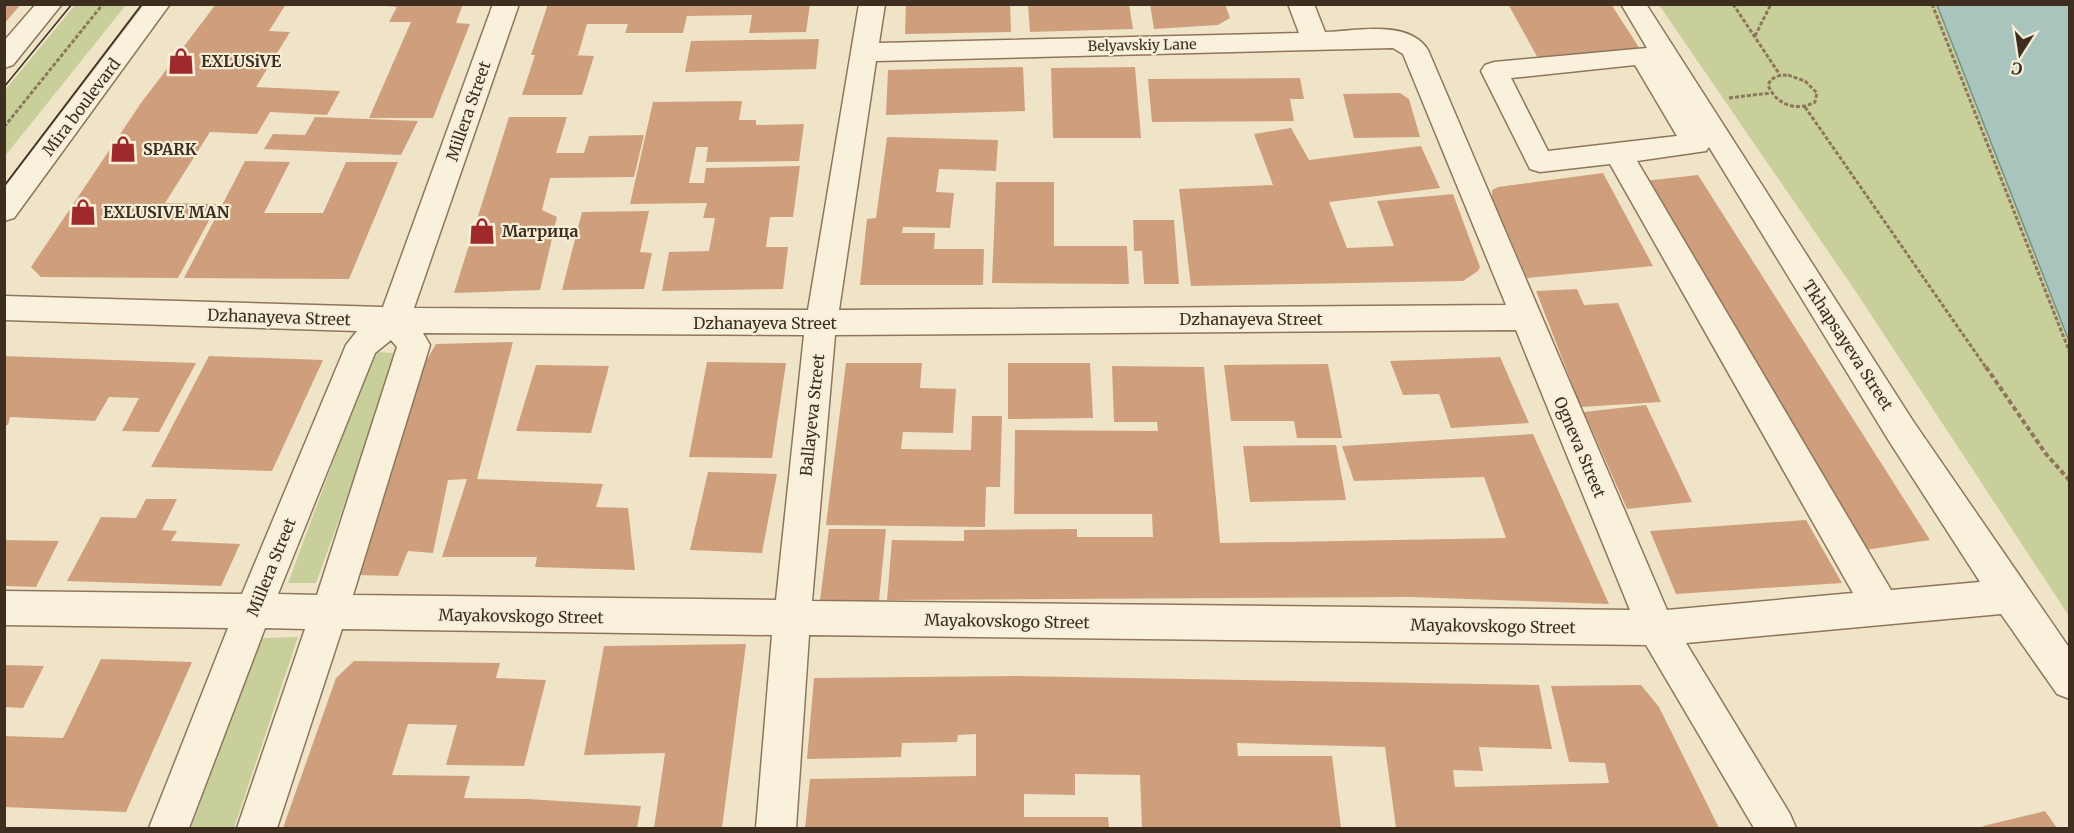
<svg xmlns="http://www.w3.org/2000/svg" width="2074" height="833" font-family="Merriweather,serif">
<rect width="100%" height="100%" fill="#f0e4c8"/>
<path fill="#c9cf9b" d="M 75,5 L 126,5 L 5,156 L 5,90 Z
M 1659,5 L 1937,5 L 2069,341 L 2069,616 L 1856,292 Z
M 374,352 L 399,353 L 316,583 L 288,583 Z
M 298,637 L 234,828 L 191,828 L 259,638 Z"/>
<path fill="#a9c4bc" stroke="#6f938a" stroke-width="1.5" d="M 1937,5 L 2069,5 L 2069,341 Z"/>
<path fill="#cf9f7d" d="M 4,4 L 21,4 L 4,24 Z
M 216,4 L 286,4 L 269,31 L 290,32 L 256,87 L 340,91 L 327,115 L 270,112 L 257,134 L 210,132 L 165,203 L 218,204 L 178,278 L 41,277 L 31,267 L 141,103 Z
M 366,4 L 463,4 L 456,23 L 470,24 L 433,118 L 369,118 L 411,22 L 389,22 L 397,7 Z
M 548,4 L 810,4 L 806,32 L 749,33 L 752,15 L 687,16 L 683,33 L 625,33 L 628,24 L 587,24 L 578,55 L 571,55 L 594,56 L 582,95 L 522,95 L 535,55 L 531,55 Z
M 906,4 L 1010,4 L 1011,32 L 905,34 Z
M 1028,4 L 1129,4 L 1133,29 L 1030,32 Z
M 1150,4 L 1225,4 L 1230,18 L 1218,25 L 1154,29 Z
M 1508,4 L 1611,4 L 1640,49 L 1539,60 Z
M 819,39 L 816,69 L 685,72 L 691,41 Z
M 1023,67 L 1025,111 L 886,115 L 888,70 Z
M 1135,67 L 1141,138 L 1053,138 L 1051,68 Z
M 1300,78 L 1304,99 L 1290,99 L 1294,121 L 1152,122 L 1148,79 Z
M 1400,93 L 1409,99 L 1420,137 L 1354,138 L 1343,94 Z
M 742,101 L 739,120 L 756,120 L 756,125 L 804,124 L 799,161 L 706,162 L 708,147 L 696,147 L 689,183 L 704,183 L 706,168 L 800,166 L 793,217 L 770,217 L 766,247 L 788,247 L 783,289 L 662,291 L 669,252 L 709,251 L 715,218 L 703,218 L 707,203 L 630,204 L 653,102 Z
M 315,117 L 418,121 L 401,155 L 264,149 L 273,134 L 305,135 Z
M 509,117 L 567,117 L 556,153 L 584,153 L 589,136 L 644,135 L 634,177 L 550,178 L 542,210 L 557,217 L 540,290 L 454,293 Z
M 1291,128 L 1309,160 L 1421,146 L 1440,188 L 1329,202 L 1347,248 L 1394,246 L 1377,201 L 1453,194 L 1480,267 L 1478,271 L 1463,281 L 1191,286 L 1179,189 L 1273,185 L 1254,134 Z
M 887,137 L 998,140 L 996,171 L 939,169 L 936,192 L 954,193 L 950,228 L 903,227 L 902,233 L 935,233 L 934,249 L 984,249 L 983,285 L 860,285 L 867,219 L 876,218 Z
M 245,161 L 290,162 L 264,213 L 323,213 L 346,162 L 398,162 L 349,279 L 184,278 Z
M 1603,173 L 1653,266 L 1527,278 L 1492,197 L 1492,190 L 1498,187 Z
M 1698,175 L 1930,540 L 1865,550 L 1644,181 Z
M 996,182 L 1054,182 L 1054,246 L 1127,246 L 1129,284 L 992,283 Z
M 649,211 L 640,252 L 652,253 L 644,289 L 562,290 L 582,212 Z
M 1133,220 L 1174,220 L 1179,284 L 1144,284 L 1142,251 L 1134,251 Z
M 1577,289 L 1584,305 L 1618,303 L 1661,402 L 1581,407 L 1536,291 Z
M 513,342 L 477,479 L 603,484 L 596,507 L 628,508 L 635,570 L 535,567 L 537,557 L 442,557 L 467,479 L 448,480 L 433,553 L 408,551 L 398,576 L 358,575 L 423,366 L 436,344 Z
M 4,356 L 196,363 L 159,432 L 122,431 L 139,398 L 109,397 L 95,421 L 10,417 L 8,425 L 4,425 Z
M 209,356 L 323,360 L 272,471 L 151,467 Z
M 1500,357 L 1529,423 L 1451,428 L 1439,394 L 1403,395 L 1390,361 Z
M 707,362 L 786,363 L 772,458 L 689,457 Z
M 846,363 L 922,363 L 920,388 L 956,389 L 953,433 L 903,432 L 901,449 L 971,450 L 972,416 L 1002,416 L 1000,487 L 986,487 L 985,527 L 826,525 Z
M 1008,363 L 1090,363 L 1093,418 L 1008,419 Z
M 1328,364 L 1342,438 L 1297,438 L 1294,421 L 1231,421 L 1224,365 Z
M 536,365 L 609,366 L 591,433 L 516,431 Z
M 1112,366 L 1204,367 L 1220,543 L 1506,538 L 1484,477 L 1354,481 L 1342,446 L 1533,434 L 1609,604 L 1410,597 L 887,600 L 892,540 L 964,541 L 964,530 L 1077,529 L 1077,537 L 1153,537 L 1152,514 L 1014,514 L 1015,430 L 1158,431 L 1157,422 L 1114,422 Z
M 1646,405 L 1692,502 L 1627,509 L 1584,412 Z
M 1336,445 L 1346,500 L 1250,502 L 1243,446 Z
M 708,472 L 777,474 L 762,553 L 690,550 Z
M 146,499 L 177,499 L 162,530 L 177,531 L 171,541 L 240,544 L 221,586 L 67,581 L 101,517 L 136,518 Z
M 1806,520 L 1842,583 L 1676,594 L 1650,531 Z
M 829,529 L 886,529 L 879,601 L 820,600 Z
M 4,540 L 59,541 L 36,587 L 4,586 Z
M 746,644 L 722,828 L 654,828 L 665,753 L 584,755 L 604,646 Z
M 101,659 L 192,662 L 126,812 L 4,807 L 4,736 L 63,738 Z
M 354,661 L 500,663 L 496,678 L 546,680 L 524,766 L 446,765 L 457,725 L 408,724 L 392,775 L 470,776 L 464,798 L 528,799 L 641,806 L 637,828 L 283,828 L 336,678 Z
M 5,665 L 44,666 L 23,708 L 5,707 Z
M 1013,676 L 1539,685 L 1552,749 L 1479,747 L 1483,771 L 1453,770 L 1455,787 L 1609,783 L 1605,763 L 1569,762 L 1551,686 L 1641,685 L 1659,707 L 1719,828 L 1396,828 L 1385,747 L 1237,743 L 1238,756 L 1332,756 L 1341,828 L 1142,828 L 1140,775 L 1075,774 L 1075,795 L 1024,794 L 1024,817 L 1108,817 L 1109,828 L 805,828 L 810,779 L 976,776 L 976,734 L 958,735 L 957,742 L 902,743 L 901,757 L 807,759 L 814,678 Z
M 2045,811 L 2057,828 L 1984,828 L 1983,826 Z"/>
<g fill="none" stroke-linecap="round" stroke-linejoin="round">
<defs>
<path id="minor" d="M 36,4 L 62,4 L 13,65 L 4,68 L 4,41 Z
M 144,4 L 170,4 L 14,218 L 4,221 L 4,188 Z
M 493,4 L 519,4 L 414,308 L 808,310 L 859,4 L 885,4 L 879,43 L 1299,33 L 1288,4 L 1314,4 L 1325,32 C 1355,31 1409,19 1428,50 L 1667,610 L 1853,593 L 1610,164 L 1540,172 L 1530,169 L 1481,71 L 1485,65 L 1494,62 L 1647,48 L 1621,4 L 1646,4 L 1913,421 L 2070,649 L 2070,699 L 2057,694 L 2001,614 L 1686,643 L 1790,814 L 1796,828 L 1754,828 L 1646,645 L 809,635 L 796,828 L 756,828 L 772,635 L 342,629 L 277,828 L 237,828 L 305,629 L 265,628 L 189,828 L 149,828 L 228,628 L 4,625 L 4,591 L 242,594 L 346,345 L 357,331 L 4,320 L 4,296 L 383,307 ZM 1393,48 L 1403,54 L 1506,305 L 839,310 L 876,61 ZM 1635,65 L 1677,136 L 1548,151 L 1511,78 ZM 1709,147 L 1889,441 L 1980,582 L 1891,590 L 1637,161 L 1706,151 ZM 1516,330 L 1630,610 L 812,601 L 835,335 ZM 423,333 L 804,335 L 776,600 L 353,595 L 430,345 ZM 391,340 L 397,347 L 317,595 L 278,594 L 375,353 Z"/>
</defs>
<use href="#minor" stroke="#8d765c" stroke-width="3"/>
<path stroke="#8d765c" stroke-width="3" stroke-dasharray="4 2" stroke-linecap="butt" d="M 1733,4 L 1780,75
M 1932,4 L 2070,353
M 1755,36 L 1771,4
M 1788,75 L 1805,81 L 1817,93 L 1815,102 C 1797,112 1776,105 1768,85 C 1772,76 1779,75 1788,75 Z
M 1729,98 L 1770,93
M 1805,107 L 1987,369
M 4,127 L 103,4"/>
<path stroke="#8d765c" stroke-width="4" stroke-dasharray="5 3" stroke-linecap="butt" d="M 1986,367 L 2046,454 L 2070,481"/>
<use href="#minor" fill="#faf1dc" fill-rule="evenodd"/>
<path stroke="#3d2e20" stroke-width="1.5" d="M 4,87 L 72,4
M 4,186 L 142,4"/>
</g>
<defs>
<symbol id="shop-bare" viewBox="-9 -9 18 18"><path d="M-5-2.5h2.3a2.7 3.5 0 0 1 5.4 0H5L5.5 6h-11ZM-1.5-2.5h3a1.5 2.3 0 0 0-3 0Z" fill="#9e2a2b" stroke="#f7eed8" stroke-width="2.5" paint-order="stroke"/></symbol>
</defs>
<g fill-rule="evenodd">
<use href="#shop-bare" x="162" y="42" width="38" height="38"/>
<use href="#shop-bare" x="104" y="130" width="38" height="38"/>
<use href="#shop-bare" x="64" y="193" width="38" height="38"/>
<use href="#shop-bare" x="463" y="212" width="38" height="38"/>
</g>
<g text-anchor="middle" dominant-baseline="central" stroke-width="4.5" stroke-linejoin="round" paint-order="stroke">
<g font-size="14" fill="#3d2e20" stroke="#f7eed8">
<text transform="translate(1142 45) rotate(-1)">Belyavskiy Lane</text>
</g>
<g font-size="16" font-weight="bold" fill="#3d2e20" stroke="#f7eed8" text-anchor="start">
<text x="201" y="61">EXLUSiVE</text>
<text x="143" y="149">SPARK</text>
<text x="103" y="212">EXLUSIVE MAN</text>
<text x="502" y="231">Матрица</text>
</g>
<g font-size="16" fill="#3d2e20" stroke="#f7eed8">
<text transform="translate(81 107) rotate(-53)">Mira boulevard</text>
<text transform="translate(468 111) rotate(-71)">Millera Street</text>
<text transform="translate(279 317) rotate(2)">Dzhanayeva Street</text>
<text x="1251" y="319">Dzhanayeva Street</text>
<text x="765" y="323">Dzhanayeva Street</text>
<text transform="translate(1848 345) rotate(57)">Tkhapsayeva Street</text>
<text transform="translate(812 415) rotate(-84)">Ballayeva Street</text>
<text transform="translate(1580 447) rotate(67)">Ogneva Street</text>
<text transform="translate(271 567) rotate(-68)">Millera Street</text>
<text transform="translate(521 616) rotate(1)">Mayakovskogo Street</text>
<text transform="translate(1007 621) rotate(1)">Mayakovskogo Street</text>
<text transform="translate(1493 626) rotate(1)">Mayakovskogo Street</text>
</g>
</g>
<rect width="2074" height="833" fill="none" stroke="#3d2e20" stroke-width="12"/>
<g transform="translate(2020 54) rotate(192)" stroke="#f7eed8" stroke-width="4.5" paint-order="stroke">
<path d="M0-4.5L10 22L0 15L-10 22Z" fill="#3d2e20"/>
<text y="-9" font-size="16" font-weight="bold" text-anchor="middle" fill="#3d2e20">С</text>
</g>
</svg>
